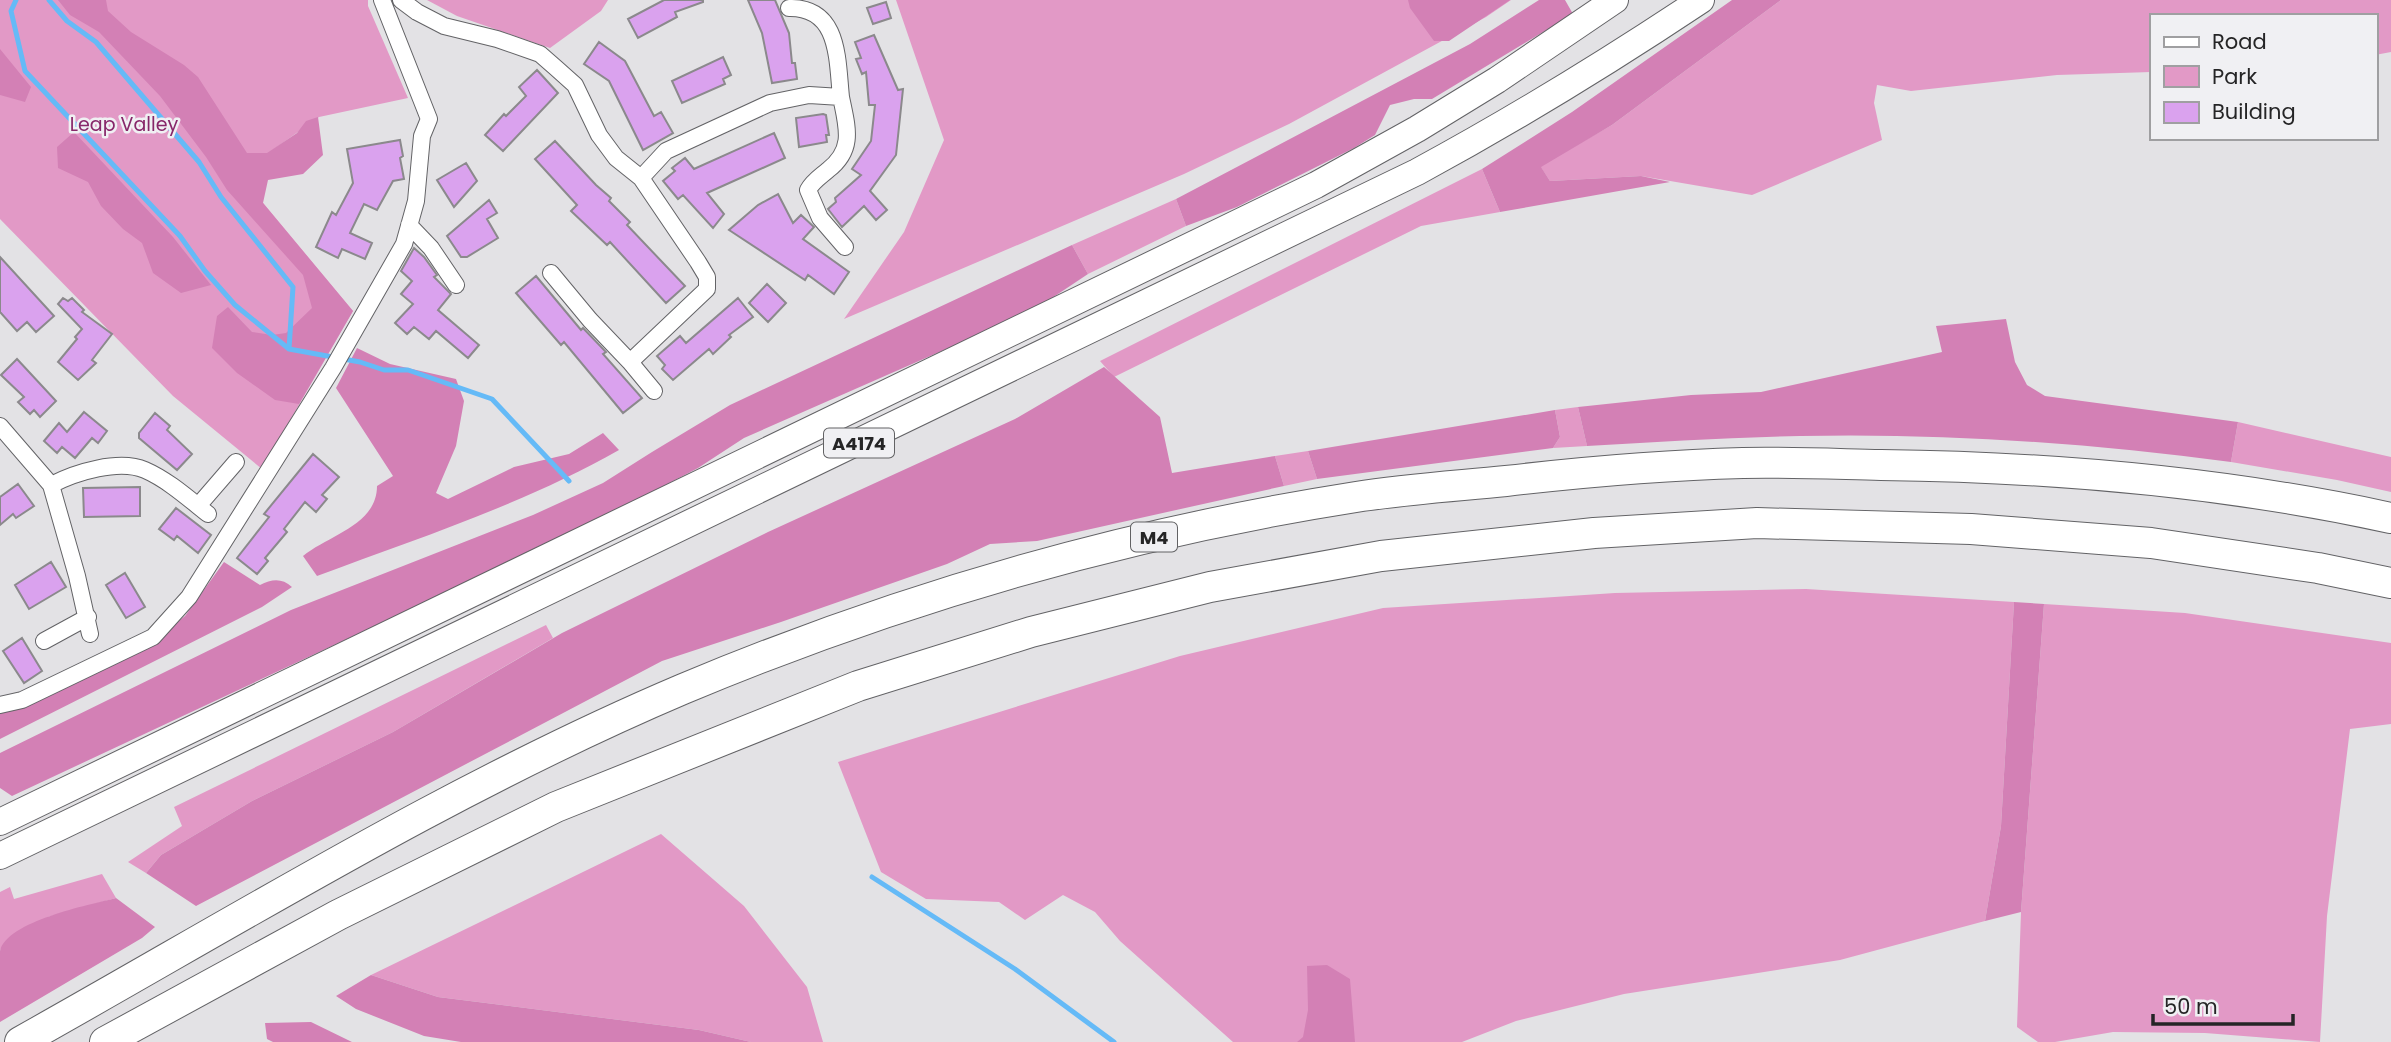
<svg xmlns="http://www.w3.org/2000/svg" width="2391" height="1042" font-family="Poppins,sans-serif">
<rect width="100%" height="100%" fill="#e3e2e5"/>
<path fill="#e299c6" d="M 0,0 L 368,0 L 368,6 L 408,98 L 319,117 L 239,174 L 353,311 L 262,469 L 173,396 L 0,219 Z
M 427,0 L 608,0 L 601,11 L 550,48 L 457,16 Z
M 896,0 L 1511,0 L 1486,17 L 1289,124 L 1184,174 L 844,319 L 904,232 L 944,140 Z
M 1781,0 L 2391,0 L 2391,52 L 2375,55 L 2375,16 L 2151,16 L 2151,72 L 2057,75 L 1911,91 L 1877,85 L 1874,103 L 1882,140 L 1752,195 L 1641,176 L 1550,181 L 1540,166 L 1612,125 Z
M 1482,169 L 1500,212 L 1421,226 L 1114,377 L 1100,361 Z
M 1176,199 L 1186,226 L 1088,274 L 1072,245 Z
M 1578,407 L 1587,446 L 1553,448 L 1560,437 L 1555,410 Z
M 2238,422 L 2391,457 L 2391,492 L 2337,480 L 2231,462 Z
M 1308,451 L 1317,479 L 1284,486 L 1275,456 Z
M 1806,589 L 2014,602 L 2001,826 L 1985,921 L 1840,960 L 1624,994 L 1516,1021 L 1462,1042 L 1233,1042 L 1120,941 L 1095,912 L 1063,895 L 1025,920 L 999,902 L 926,899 L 881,872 L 838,762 L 1180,656 L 1383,608 L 1615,593 Z
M 2044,604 L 2185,613 L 2391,643 L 2391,724 L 2350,729 L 2327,916 L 2320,1042 L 2205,1033 L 2113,1032 L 2055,1042 L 2038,1042 L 2017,1027 L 2021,912 Z
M 546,625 L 553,638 L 393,732 L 252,801 L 161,855 L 146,873 L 128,862 L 182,826 L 174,807 Z
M 661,834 L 744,906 L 807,987 L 823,1042 L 751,1042 L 699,1030 L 438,997 L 371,975 Z
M 102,874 L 116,898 L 48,917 L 1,948 L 0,951 L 0,892 L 10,887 L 14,899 Z"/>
<path fill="#d380b5" d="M 58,0 L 106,0 L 108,11 L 131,32 L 184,65 L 198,77 L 247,153 L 267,153 L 297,133 L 306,121 L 318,117 L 323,155 L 303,174 L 268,180 L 263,203 L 353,311 L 299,404 L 275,400 L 237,373 L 212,348 L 217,316 L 228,307 L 252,332 L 272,335 L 286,333 L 312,308 L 303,275 L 227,190 L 206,157 L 160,96 L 99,32 L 70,15 Z
M 1408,0 L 1510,0 L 1449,41 L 1434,41 L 1410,8 Z
M 1539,0 L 1565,0 L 1573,14 L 1432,99 L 1414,99 L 1390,105 L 1375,135 L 1354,148 L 1237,207 L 1186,226 L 1176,199 L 1470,44 Z
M 1732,0 L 1781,0 L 1612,125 L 1541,167 L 1550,181 L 1641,176 L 1670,182 L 1500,212 L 1482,169 L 1572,112 Z
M 0,49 L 31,87 L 25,102 L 0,95 Z
M 74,132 L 173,237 L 211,285 L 181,293 L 153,273 L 142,243 L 123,229 L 101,206 L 88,182 L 58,168 L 57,147 Z
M 1072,245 L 1088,274 L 1049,300 L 994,328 L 744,438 L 698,468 L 656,490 L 490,572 L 12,796 L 0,788 L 0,753 L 291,610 L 533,515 L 603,483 L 652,452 L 730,405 Z
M 2006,319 L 2015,362 L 2027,385 L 2045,396 L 2238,422 L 2231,462 C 2089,443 1944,433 1800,436 C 1729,437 1658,442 1587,446 L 1578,407 L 1691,395 L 1761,392 L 1942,352 L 1936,326 Z
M 357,348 L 390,364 L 456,379 L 464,401 L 456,446 L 436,493 L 448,499 L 514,467 L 569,454 L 603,433 L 619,450 C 524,504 419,538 317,576 L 303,556 C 329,535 377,525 377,486 L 393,476 L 336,388 Z
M 1104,367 L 1160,417 L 1172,473 L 1275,456 L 1284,486 L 1037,541 L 990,544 L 947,564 L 781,622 L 662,661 L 196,906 L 146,873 L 161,855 L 252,801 L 393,732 L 562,633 L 768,532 L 1015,419 Z
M 1555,410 L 1560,437 L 1553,448 L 1317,479 L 1308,451 Z
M 224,562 L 260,585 C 272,579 282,578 292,587 L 262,607 L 0,739 L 0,709 L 159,637 L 185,616 Z
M 2014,602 L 2044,604 L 2021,912 L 1985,921 L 2001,826 Z
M 116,898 L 155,927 L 142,938 L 0,1022 C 0,1005 0,967 0,951 C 7,921 89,905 116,898 Z
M 1327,965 L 1350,979 L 1355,1042 L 1297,1042 L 1303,1037 L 1308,1010 L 1307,966 Z
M 371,975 L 438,997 L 699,1030 L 751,1042 L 461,1042 L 424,1036 L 356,1009 L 336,996 Z
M 311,1022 L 352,1042 L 273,1042 L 267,1039 L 265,1023 Z"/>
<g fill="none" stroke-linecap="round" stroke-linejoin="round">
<path stroke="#65baf7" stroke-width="5" d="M 16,0 L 11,11 L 25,71 L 180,236 L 205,271 L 235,305 L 289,349 L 360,362 L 384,370 L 408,370 L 492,399 L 569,481
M 49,0 L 67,21 L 96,42 L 199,162 L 221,197 L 293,287 L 289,349
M 872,877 L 1015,969 L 1114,1042"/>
</g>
<path fill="#daa2ee" stroke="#8b898c" stroke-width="2" d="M 664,0 L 703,0 L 703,2 L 675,12 L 677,17 L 638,38 L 628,19 Z
M 748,0 L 775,0 L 789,33 L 792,63 L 795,63 L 797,79 L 772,83 L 762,33 Z
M 886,2 L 891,18 L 873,24 L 867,8 Z
M 874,35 L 898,90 L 903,89 L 896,155 L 870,191 L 887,210 L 876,220 L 864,206 L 842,227 L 828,209 L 836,202 L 835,198 L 861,175 L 852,169 L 871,141 L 875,105 L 869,105 L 866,72 L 862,74 L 856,59 L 861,58 L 855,42 Z
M 599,42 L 625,61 L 654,116 L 661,112 L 673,133 L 643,150 L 609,81 L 584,64 Z
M 723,57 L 731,75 L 723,79 L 725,84 L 682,103 L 672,81 Z
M 537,70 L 558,93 L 503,151 L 485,135 L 504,114 L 506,116 L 526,96 L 519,87 Z
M 823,114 L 826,115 L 829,135 L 826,135 L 827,142 L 799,147 L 796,118 Z
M 774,133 L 785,158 L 707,193 L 724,214 L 713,228 L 683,195 L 678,199 L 663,181 L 675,171 L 672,168 L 685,158 L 694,169 Z
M 400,140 L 403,156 L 400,158 L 404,179 L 393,181 L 377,210 L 364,204 L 350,233 L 372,243 L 365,259 L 342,249 L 338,258 L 316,247 L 332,212 L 336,215 L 353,183 L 347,149 Z
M 555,141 L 596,185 L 611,198 L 609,201 L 630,222 L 627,225 L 685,286 L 666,303 L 610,242 L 607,245 L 571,211 L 577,205 L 535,159 Z
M 466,163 L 477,181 L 454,207 L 437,180 Z
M 778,194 L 793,223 L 801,215 L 814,227 L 803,239 L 849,272 L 834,294 L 808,275 L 805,280 L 729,230 L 758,205 Z
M 489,200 L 497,213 L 487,219 L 498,238 L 467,257 L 461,257 L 447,236 Z
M 414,248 L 424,257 L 437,275 L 434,277 L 451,294 L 438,310 L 479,345 L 468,358 L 436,331 L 429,339 L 414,327 L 407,334 L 395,323 L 413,304 L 401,294 L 412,281 L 401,271 Z
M 0,257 L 54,316 L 36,332 L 27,322 L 17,331 L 0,312 Z
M 536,276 L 581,330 L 583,328 L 606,352 L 603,354 L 642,398 L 623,413 L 564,342 L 561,345 L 516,293 Z
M 767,284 L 786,303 L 768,322 L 749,303 Z
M 63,298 L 68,301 L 72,298 L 84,310 L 82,312 L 112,334 L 92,360 L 96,363 L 78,380 L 58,362 L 77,339 L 75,337 L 82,329 L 58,304 Z
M 738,298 L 753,317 L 729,335 L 731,337 L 713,354 L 709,349 L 673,380 L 662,369 L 665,365 L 657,356 L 680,336 L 686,343 Z
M 17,359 L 56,401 L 40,417 L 34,410 L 30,414 L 18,402 L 24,397 L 1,375 Z
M 84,412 L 107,431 L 98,443 L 92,438 L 75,458 L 62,447 L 57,453 L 44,441 L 59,423 L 67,432 Z
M 155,413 L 170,426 L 167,430 L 192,454 L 177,470 L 139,438 L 139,433 Z
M 313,454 L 339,477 L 322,495 L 327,499 L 316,512 L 305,502 L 284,529 L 287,532 L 265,558 L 268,561 L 257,574 L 237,558 L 269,517 L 264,514 Z
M 18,484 L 34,506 L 16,518 L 13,514 L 0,525 L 0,497 Z
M 140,487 L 140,516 L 84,517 L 83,488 Z
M 176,508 L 211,535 L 198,553 L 177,536 L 174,540 L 159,529 Z
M 51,562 L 66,587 L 29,609 L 15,585 Z
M 125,573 L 145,607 L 126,618 L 106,585 Z
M 22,638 L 42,671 L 24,683 L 3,651 Z"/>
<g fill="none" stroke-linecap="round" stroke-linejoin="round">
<defs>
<path id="minor" d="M 401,0 L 417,12 L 444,26 L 497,39 L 540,54 L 556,68 L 575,85 L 599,135 L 616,158 L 641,178 L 698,262 L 707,277 L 707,289 L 630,362 L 654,391
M 789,8 C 840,7 837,60 841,97
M 641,178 L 666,151 L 770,103 L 809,95 L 841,97 C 847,127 855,149 828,170 C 820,177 813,181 808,190 L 820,218 L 845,247
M 409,225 L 431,248 L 456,285
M 551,273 L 590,320 L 630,362
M 0,426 L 51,485 L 77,576 L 90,634
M 51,485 C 76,472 119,459 145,470 C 168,480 189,499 208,514
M 198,506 L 236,462
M 44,641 L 88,617
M 0,705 L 22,700 L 153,637 L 189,597 L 333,368 L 404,244 L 416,201 L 422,136 L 429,119 L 382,0"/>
<path id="trunk" d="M 0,822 L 1316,185 L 1417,129 L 1497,80 L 1615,0
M 0,856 L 1417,172 C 1515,119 1608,62 1701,0"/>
<path id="motorway" d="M 20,1042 C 238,920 452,787 683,689 C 898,599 1126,533 1356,497 C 1406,489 1456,486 1506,481 C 1584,472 1664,465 1743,463 C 1789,462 1835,464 1881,465 C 2049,467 2226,482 2391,518
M 105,1042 L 338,915 L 556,807 L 858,686 L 1031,632 L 1210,587 L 1381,556 L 1594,533 L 1757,523 L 1971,529 L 2151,543 L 2318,568 L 2391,583"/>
</defs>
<use href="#minor" stroke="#636366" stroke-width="18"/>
<use href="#trunk" stroke="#636366" stroke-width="28"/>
<use href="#motorway" stroke="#636366" stroke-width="32"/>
<use href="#minor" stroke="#fff" stroke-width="16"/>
<use href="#trunk" stroke="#fff" stroke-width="26"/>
<use href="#motorway" stroke="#fff" stroke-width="30"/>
</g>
<g text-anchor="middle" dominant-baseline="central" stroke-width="5" stroke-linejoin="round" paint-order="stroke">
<g fill="#f0f0f3" stroke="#626264" stroke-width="2">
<rect x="824" y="428.5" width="70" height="29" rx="5"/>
<rect x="1131" y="522.5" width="46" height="29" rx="5"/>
</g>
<g font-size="18" font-weight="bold" fill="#252526">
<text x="859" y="443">A4174</text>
<text x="1154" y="537">M4</text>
</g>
<g font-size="19" fill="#87276a" stroke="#f0f0f3">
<text x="124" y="124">Leap Valley</text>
</g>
</g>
<rect x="2150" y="14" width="228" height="126" fill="#f0f0f3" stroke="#9f9fa1" stroke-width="2"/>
<rect x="2164" y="37" width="35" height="10" fill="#ffffff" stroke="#9f9fa1" stroke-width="2"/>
<text x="2212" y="49" font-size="21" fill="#252526">Road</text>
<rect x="2164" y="66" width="35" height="21" fill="#e299c6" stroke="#9f9fa1" stroke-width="2"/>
<text x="2212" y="84" font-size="21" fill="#252526">Park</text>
<rect x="2164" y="102" width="35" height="21" fill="#daa2ee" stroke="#9f9fa1" stroke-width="2"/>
<text x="2212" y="119" font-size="21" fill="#252526">Building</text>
<path d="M2153 1014v10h140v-10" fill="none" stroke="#252526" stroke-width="3.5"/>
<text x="2164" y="1014" font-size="21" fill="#252526" stroke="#f0f0f3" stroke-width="5" paint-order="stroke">50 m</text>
</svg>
